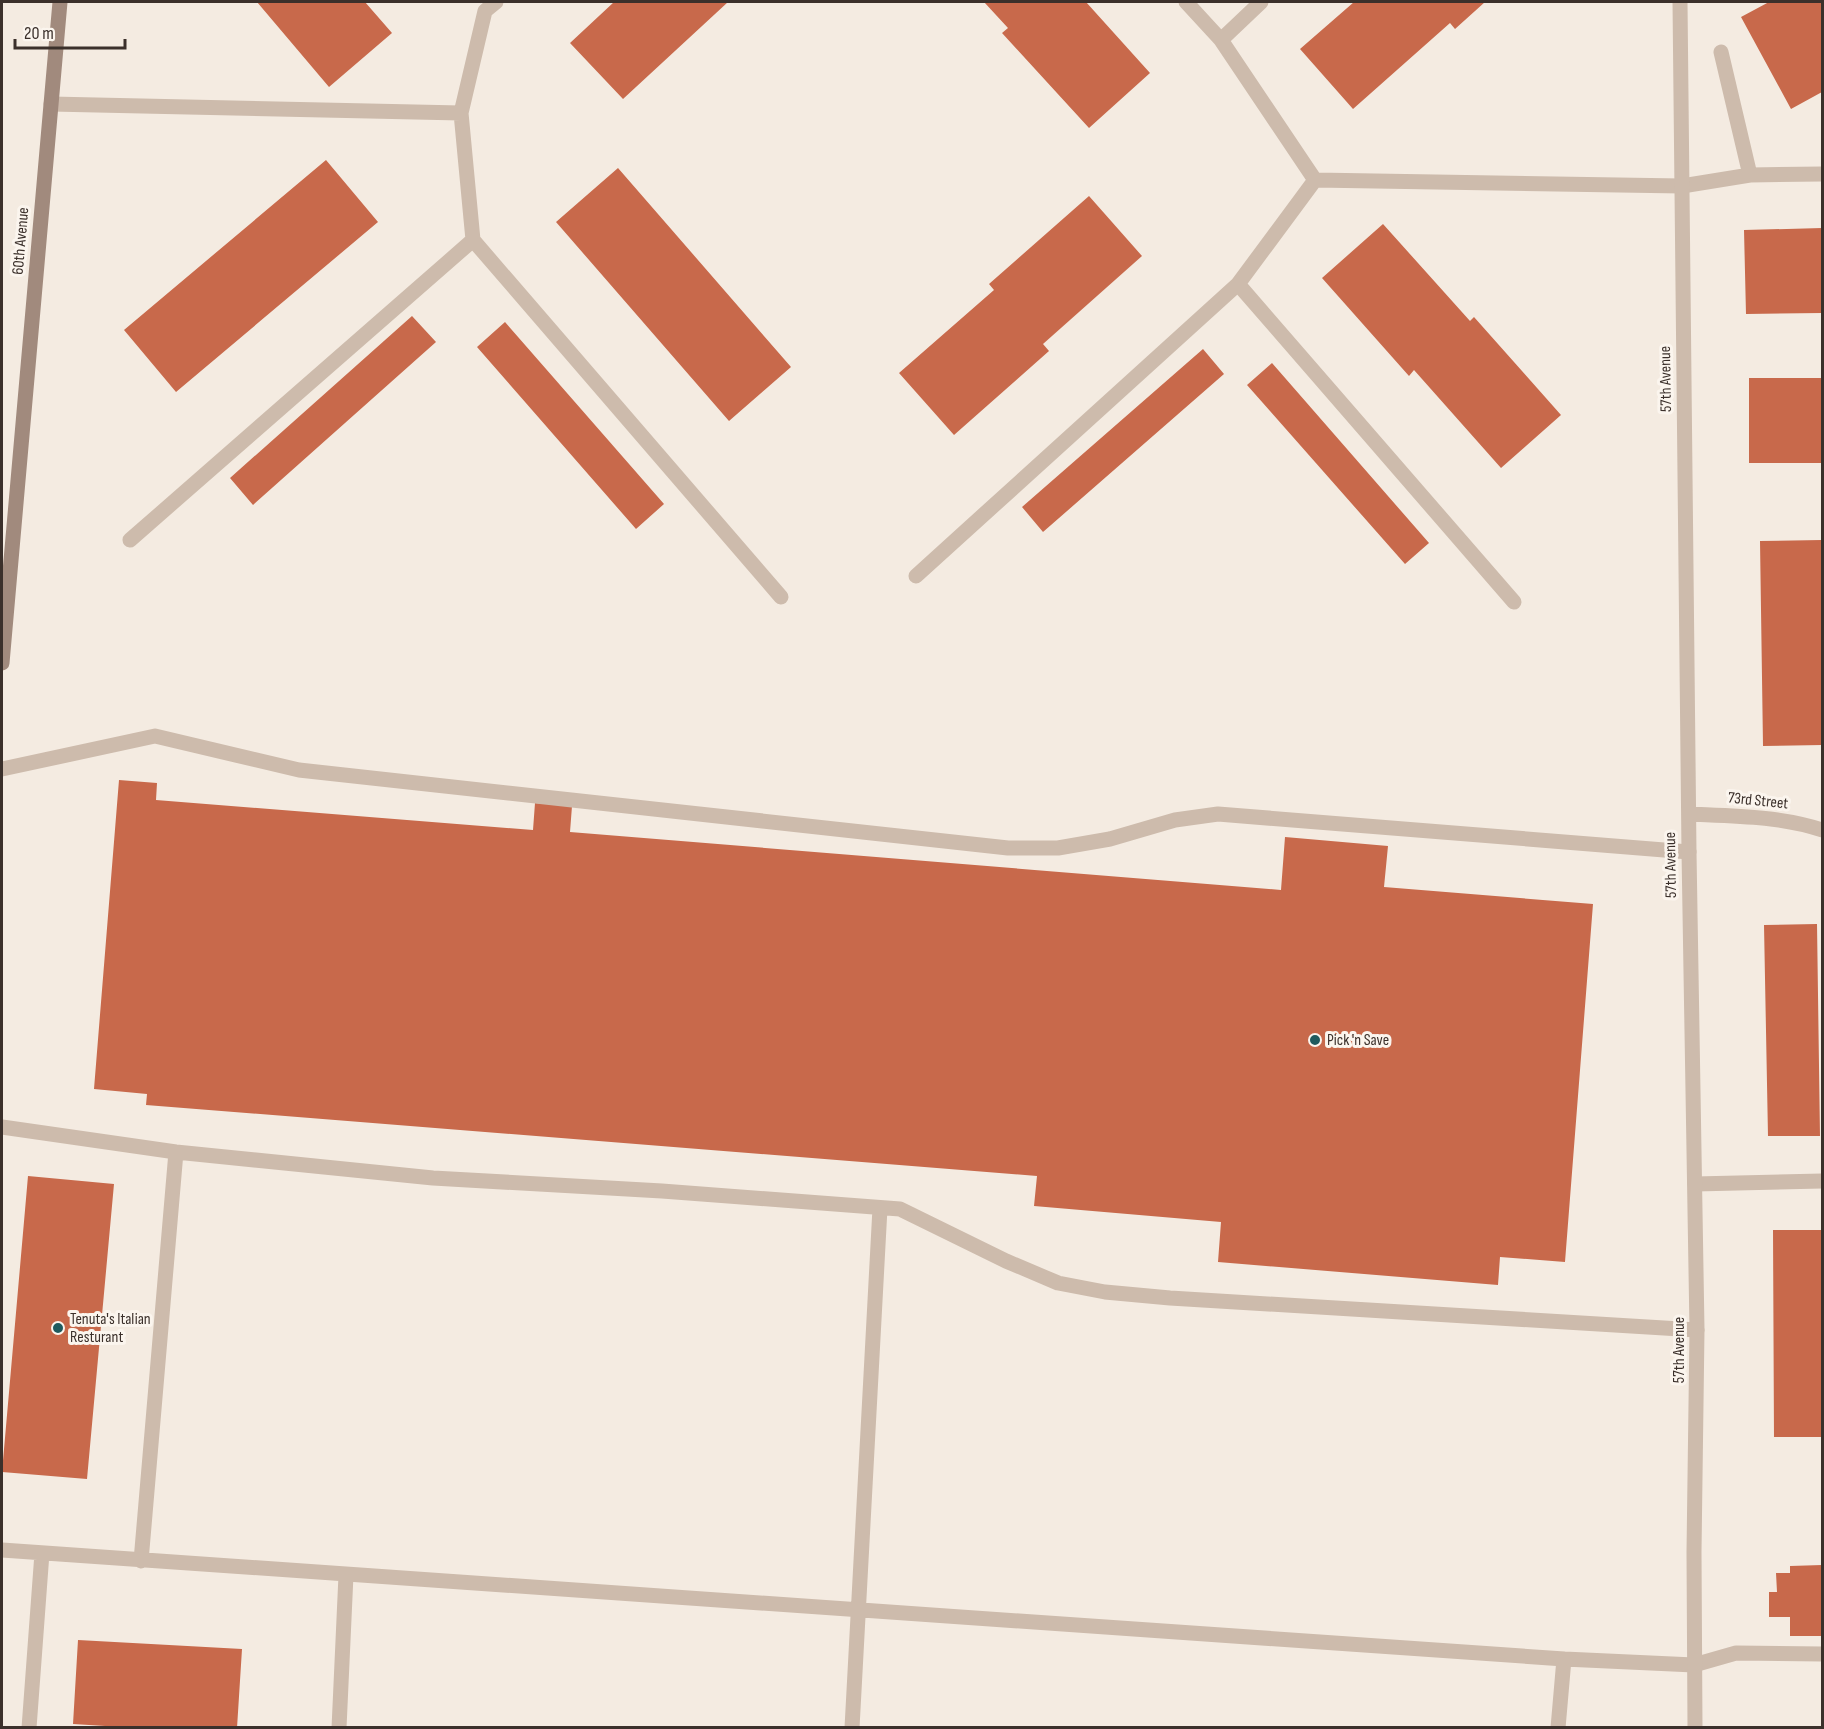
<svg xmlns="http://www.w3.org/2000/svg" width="1824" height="1729" font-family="'Sofia Sans Condensed',sans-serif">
<rect width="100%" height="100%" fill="#f4ebe1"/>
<path fill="#c8694b" d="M 257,2 L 365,2 L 392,33 L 329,87 Z
M 614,2 L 728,2 L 623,99 L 570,43 Z
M 984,2 L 1086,2 L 1150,73 L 1089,128 L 1002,33 L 1008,28 Z
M 1354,2 L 1485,2 L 1455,29 L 1450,23 L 1353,109 L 1300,49 Z
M 1769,2 L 1822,2 L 1822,92 L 1791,109 L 1741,17 Z
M 326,160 L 378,222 L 176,392 L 124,330 Z
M 618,168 L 791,367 L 729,421 L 556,222 Z
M 1089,196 L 1142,256 L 1043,344 L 1049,351 L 954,435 L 899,373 L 994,290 L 989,284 Z
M 1383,224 L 1470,321 L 1474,317 L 1561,415 L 1501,468 L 1414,370 L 1409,376 L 1322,278 Z
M 1822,228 L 1822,313 L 1746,314 L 1744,230 Z
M 412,316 L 436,342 L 253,505 L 230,478 Z
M 505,322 L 664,504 L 636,529 L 477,347 Z
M 1203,349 L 1224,374 L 1043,532 L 1022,507 Z
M 1272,363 L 1429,543 L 1405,564 L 1247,385 Z
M 1749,378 L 1822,378 L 1822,463 L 1749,463 Z
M 1822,540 L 1822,745 L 1763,746 L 1760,541 Z
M 119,780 L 157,783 L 156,800 L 533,830 L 535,803 L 572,806 L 570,832 L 1281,890 L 1285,837 L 1388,846 L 1384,887 L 1593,904 L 1565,1262 L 1500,1257 L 1498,1285 L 1218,1262 L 1221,1222 L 1034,1206 L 1037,1176 L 146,1105 L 147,1094 L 94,1089 Z
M 1817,924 L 1820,1136 L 1768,1136 L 1764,925 Z
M 28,1176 L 114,1184 L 87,1479 L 2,1472 Z
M 1773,1230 L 1821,1230 L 1822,1437 L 1774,1437 Z
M 1822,1565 L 1822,1636 L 1790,1636 L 1790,1617 L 1769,1617 L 1769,1592 L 1777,1592 L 1776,1573 L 1790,1573 L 1790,1566 Z
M 78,1640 L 242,1649 L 237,1728 L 137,1728 L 73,1724 Z"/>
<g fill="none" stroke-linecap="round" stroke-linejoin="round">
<path stroke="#cdbbac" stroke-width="15" d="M 1186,2 L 1221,40 L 1315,180
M 1221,40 L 1261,2
M 1721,52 L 1750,175
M 51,104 L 461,113 L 473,240 L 781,597
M 461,113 L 485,11 L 496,2
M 1238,284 L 1514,602
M 130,540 L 473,240
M 916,576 L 1238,284 L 1315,180 L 1682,186 L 1750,175 L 1822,174
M 2,769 L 155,736 L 299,770 L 1008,848 L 1058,848 L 1110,839 L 1175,820 L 1218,814 L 1689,852
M 2,1127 L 176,1152 L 433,1178 L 662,1191 L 900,1209 L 1006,1261 L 1058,1283 L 1105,1292 L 1170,1298 L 1697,1330
M 1695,1184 L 1822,1181
M 2,1550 L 1564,1659 L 1694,1665 L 1736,1653 L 1822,1654
M 141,1561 L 176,1152
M 29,1728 L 42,1553
M 339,1728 L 346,1575
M 852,1728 L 880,1208
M 1558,1728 L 1564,1659"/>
<path stroke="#cdbbac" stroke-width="15" d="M 1680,2 L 1689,852 L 1697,1330 L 1694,1552 L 1695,1728
M 1689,814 C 1733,816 1780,816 1822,830"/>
<path stroke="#a18a7d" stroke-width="15" d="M 2,663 L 60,2"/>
</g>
<g fill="#1f5a5e" stroke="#fbf5ee" stroke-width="2">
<circle cx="1315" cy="1040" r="6"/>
<circle cx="58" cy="1328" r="6"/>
</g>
<g text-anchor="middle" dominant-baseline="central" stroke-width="6" stroke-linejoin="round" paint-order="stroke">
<g font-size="16" fill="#3b302b" stroke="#fbf5ee">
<text transform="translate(21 241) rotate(-85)">60th Avenue</text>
<text transform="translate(1666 379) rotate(-91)">57th Avenue</text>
<text transform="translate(1758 801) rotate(6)">73rd Street</text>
<text transform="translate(1671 865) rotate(-91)">57th Avenue</text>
<text transform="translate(1679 1350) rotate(-90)">57th Avenue</text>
</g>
<g font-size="16" fill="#3b302b" stroke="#fbf5ee" text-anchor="start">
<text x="1327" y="1040">Pick 'n Save</text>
<text x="70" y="1319">Tenuta's Italian<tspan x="70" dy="18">Resturant</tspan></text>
</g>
</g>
<rect width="1824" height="1729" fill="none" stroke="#3b302b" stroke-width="6"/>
<path d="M15 39v9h110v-9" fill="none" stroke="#3b302b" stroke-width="3"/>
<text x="24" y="39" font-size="18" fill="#3b302b" stroke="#fbf5ee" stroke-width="4.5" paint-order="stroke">20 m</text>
</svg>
